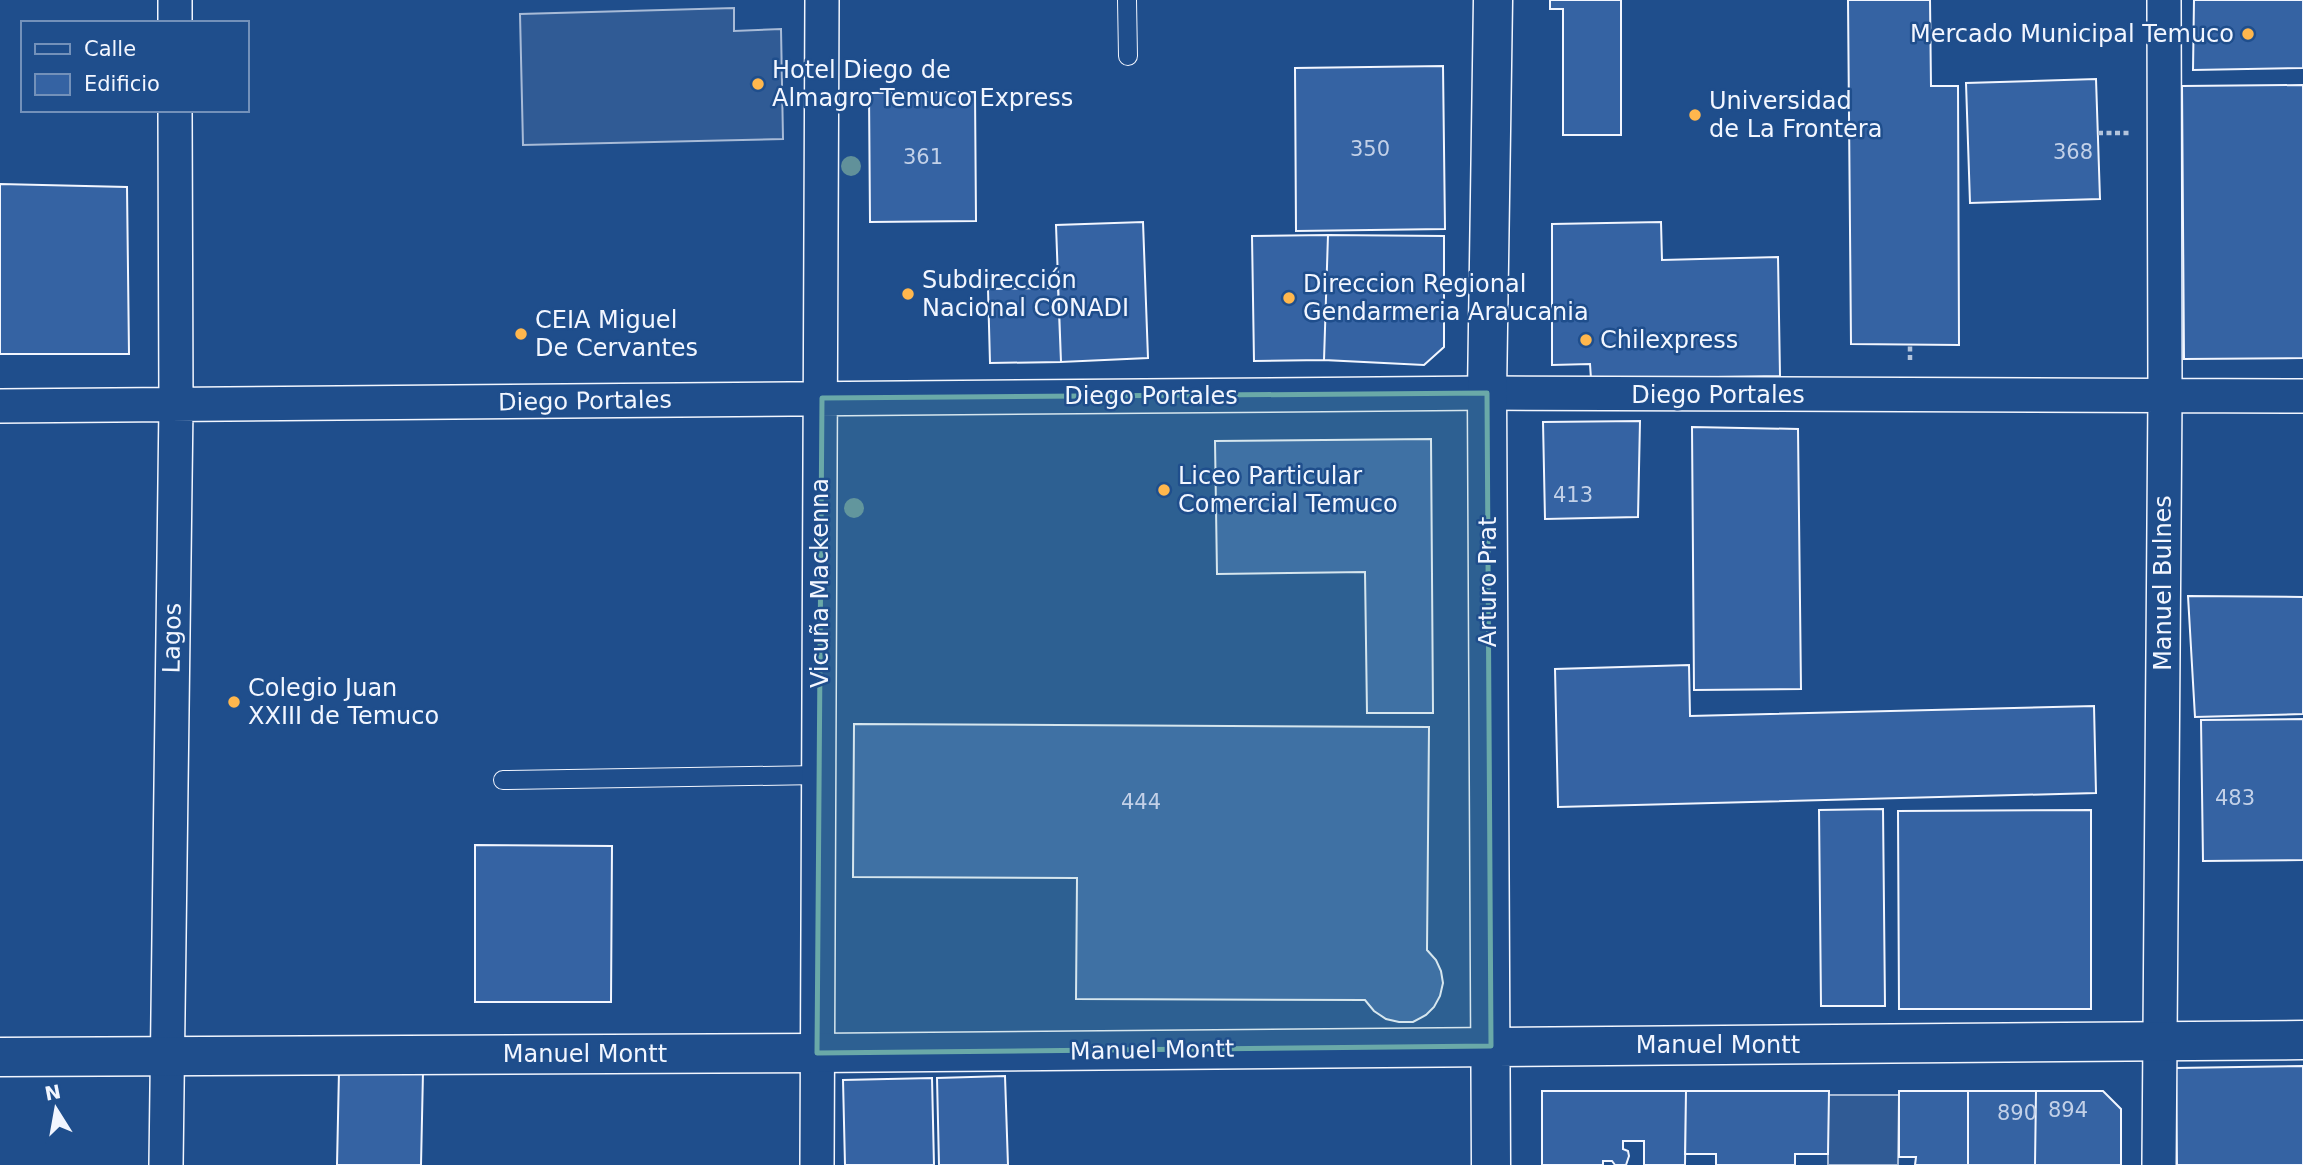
<svg xmlns="http://www.w3.org/2000/svg" width="2303" height="1165" font-family="'DejaVu Sans',sans-serif">
<rect width="100%" height="100%" fill="#1f4e8c"/>
<path fill="#305b95" stroke="#a8bbd7" stroke-width="2" d="M 734,8 L 734,31 L 781,29 L 783,139 L 523,145 L 520,14 Z
M 1828,1095 L 1899,1095 L 1898,1165 L 1828,1165 Z"/>
<path fill="#3563a3" stroke="#f2f6ff" stroke-width="2" d="M 1550,0 L 1621,0 L 1621,135 L 1563,135 L 1563,9 L 1550,9 Z
M 1848,0 L 1930,0 L 1931,86 L 1958,86 L 1959,345 L 1851,344 Z
M 2194,0 L 2303,0 L 2303,68 L 2193,70 Z
M 1443,66 L 1445,229 L 1296,231 L 1295,68 Z
M 2096,79 L 2100,199 L 1970,203 L 1966,83 Z
M 2303,85 L 2303,358 L 2184,359 L 2182,86 Z
M 975,92 L 976,221 L 870,222 L 869,93 Z
M 0,184 L 127,187 L 129,354 L 0,354 Z
M 1143,222 L 1148,358 L 1061,362 L 1056,225 Z
M 1661,222 L 1662,260 L 1778,257 L 1780,376 L 1591,379 L 1590,364 L 1552,365 L 1552,224 Z
M 1328,235 L 1444,236 L 1444,347 L 1424,365 L 1324,360 Z
M 1328,235 L 1324,360 L 1254,361 L 1252,236 Z
M 1058,288 L 1061,362 L 990,363 L 988,289 Z
M 1640,421 L 1638,517 L 1545,519 L 1543,422 Z
M 1692,427 L 1798,429 L 1801,689 L 1694,690 Z
M 1431,439 L 1433,713 L 1367,713 L 1365,572 L 1217,574 L 1215,441 Z
M 2188,596 L 2303,597 L 2303,714 L 2195,717 Z
M 1689,665 L 1690,716 L 2094,706 L 2096,793 L 1558,807 L 1555,669 Z
M 2303,719 L 2303,860 L 2203,861 L 2201,720 Z
M 854,724 L 1429,727 L 1427,950 L 1436,960 L 1441,971 L 1443,983 L 1440,996 L 1434,1007 L 1426,1015 L 1413,1022 L 1399,1022 L 1386,1019 L 1374,1011 L 1365,1000 L 1076,999 L 1077,878 L 853,877 Z
M 1883,809 L 1885,1006 L 1821,1006 L 1819,810 Z
M 2091,810 L 2091,1009 L 1899,1009 L 1898,811 Z
M 475,845 L 612,846 L 611,1002 L 475,1002 Z
M 2303,1066 L 2303,1165 L 2177,1165 L 2176,1068 Z
M 339,1071 L 423,1072 L 421,1165 L 337,1165 Z
M 1005,1076 L 1008,1165 L 939,1165 L 937,1078 Z
M 932,1078 L 934,1165 L 845,1165 L 843,1080 Z
M 1542,1091 L 1686,1091 L 1685,1165 L 1644,1165 L 1644,1141 L 1623,1141 L 1623,1149 L 1628,1151 L 1629,1156 L 1626,1165 L 1615,1165 L 1612,1161 L 1603,1161 L 1603,1165 L 1542,1165 Z
M 1686,1091 L 1829,1091 L 1828,1154 L 1795,1154 L 1795,1165 L 1716,1165 L 1716,1154 L 1685,1154 Z
M 1899,1091 L 1968,1091 L 1968,1165 L 1915,1165 L 1916,1157 L 1899,1157 Z
M 1968,1091 L 2036,1091 L 2035,1165 L 1968,1165 Z
M 2036,1091 L 2103,1091 L 2121,1109 L 2121,1165 L 2035,1165 Z"/>
<g fill="none" stroke-linecap="round" stroke-linejoin="round">
<defs>
<path id="lane" d="M 1127,0 L 1128,56
M 503,780 L 819,775"/>
<path id="street" d="M 175,0 L 175,23
M 0,406 L 1487,393 L 2303,396
M 166,1165 L 176,406 L 175,110
M 817,1165 L 822,0
M 2159,1165 L 2165,396 L 2164,0"/>
<path id="secondary" d="M 0,1057 L 817,1053 L 2303,1040
M 1491,1165 L 1487,393 L 1493,0"/>
</defs>
<use href="#lane" stroke="#f2f6ff" stroke-width="20"/>
<use href="#street" stroke="#f2f6ff" stroke-width="36"/>
<use href="#secondary" stroke="#f2f6ff" stroke-width="41"/>
<path stroke="#b3c4dc" stroke-width="4.5" stroke-dasharray="5 3.5" stroke-linecap="butt" d="M 2098,133 L 2129,133
M 1910,360 L 1910,345"/>
<use href="#lane" stroke="#1f4e8c" stroke-width="18"/>
<use href="#street" stroke="#1f4e8c" stroke-width="33"/>
<use href="#secondary" stroke="#1f4e8c" stroke-width="38"/>
</g>
<g fill="#61919a">
<circle cx="851" cy="166" r="10"/>
<circle cx="854" cy="508" r="10"/>
</g>
<path fill="#6aa9a8" fill-opacity="0.2" stroke="#6aa9a8" stroke-width="5" stroke-linejoin="round" d="M 1487,393 L 1491,1046 L 817,1053 L 822,398 Z"/>
<g fill="#ffb74d" stroke="#1f4e8c" stroke-width="2.5">
<circle cx="2248" cy="34" r="7"/>
<circle cx="758" cy="84" r="7"/>
<circle cx="1695" cy="115" r="7"/>
<circle cx="908" cy="294" r="7"/>
<circle cx="1289" cy="298" r="7"/>
<circle cx="521" cy="334" r="7"/>
<circle cx="1586" cy="340" r="7"/>
<circle cx="1164" cy="490" r="7"/>
<circle cx="234" cy="702" r="7"/>
</g>
<g text-anchor="middle" dominant-baseline="central" stroke-width="5" stroke-linejoin="round" paint-order="stroke">
<g font-size="21" fill="#c3d1e8">
<text x="1370" y="149">350</text>
<text x="2073" y="152">368</text>
<text x="923" y="157">361</text>
<text x="1573" y="495">413</text>
<text x="2235" y="798">483</text>
<text x="1141" y="802">444</text>
<text x="2068" y="1110">894</text>
<text x="2017" y="1113">890</text>
</g>
<g font-size="24" fill="#f2f6ff" stroke="#1f4e8c" text-anchor="start">
<text x="2234" y="34" text-anchor="end">Mercado Municipal Temuco</text>
<text x="772" y="70">Hotel Diego de<tspan x="772" dy="28">Almagro Temuco Express</tspan></text>
<text x="1709" y="101">Universidad<tspan x="1709" dy="28">de La Frontera</tspan></text>
<text x="922" y="280">Subdirección<tspan x="922" dy="28">Nacional CONADI</tspan></text>
<text x="1303" y="284">Direccion Regional<tspan x="1303" dy="28">Gendarmeria Araucania</tspan></text>
<text x="535" y="320">CEIA Miguel<tspan x="535" dy="28">De Cervantes</tspan></text>
<text x="1600" y="340">Chilexpress</text>
<text x="1178" y="476">Liceo Particular<tspan x="1178" dy="28">Comercial Temuco</tspan></text>
<text x="248" y="688">Colegio Juan<tspan x="248" dy="28">XXIII de Temuco</tspan></text>
</g>
<g font-size="24" fill="#f2f6ff" stroke="#1f4e8c">
<text x="1718" y="395">Diego Portales</text>
<text x="1151" y="396">Diego Portales</text>
<text transform="translate(585 401) rotate(-1)">Diego Portales</text>
<text transform="translate(1488 582) rotate(-90)">Arturo Prat</text>
<text transform="translate(820 583) rotate(-90)">Vicuña Mackenna</text>
<text transform="translate(2163 583) rotate(-90)">Manuel Bulnes</text>
<text transform="translate(172 638) rotate(-89)">Lagos</text>
<text x="1718" y="1045">Manuel Montt</text>
<text transform="translate(1152 1050) rotate(-1)">Manuel Montt</text>
<text x="585" y="1054">Manuel Montt</text>
</g>
</g>
<rect x="21" y="21" width="228" height="91" fill="#1f4e8c" stroke="#7391ba" stroke-width="2"/>
<rect x="35" y="44" width="35" height="10" fill="#1f4e8c" stroke="#7391ba" stroke-width="2"/>
<text x="84" y="56" font-size="21" fill="#f2f6ff">Calle</text>
<rect x="35" y="74" width="35" height="21" fill="#3563a3" stroke="#7391ba" stroke-width="2"/>
<text x="84" y="91" font-size="21" fill="#f2f6ff">Edificio</text>
<g transform="translate(56 1109) rotate(349)" stroke="#1f4e8c" stroke-width="5" paint-order="stroke">
<path d="M0-5L12 26L0 18L-12 26Z" fill="#f2f6ff"/>
<text y="-10" font-size="19" font-weight="bold" text-anchor="middle" fill="#f2f6ff">N</text>
</g>
</svg>
